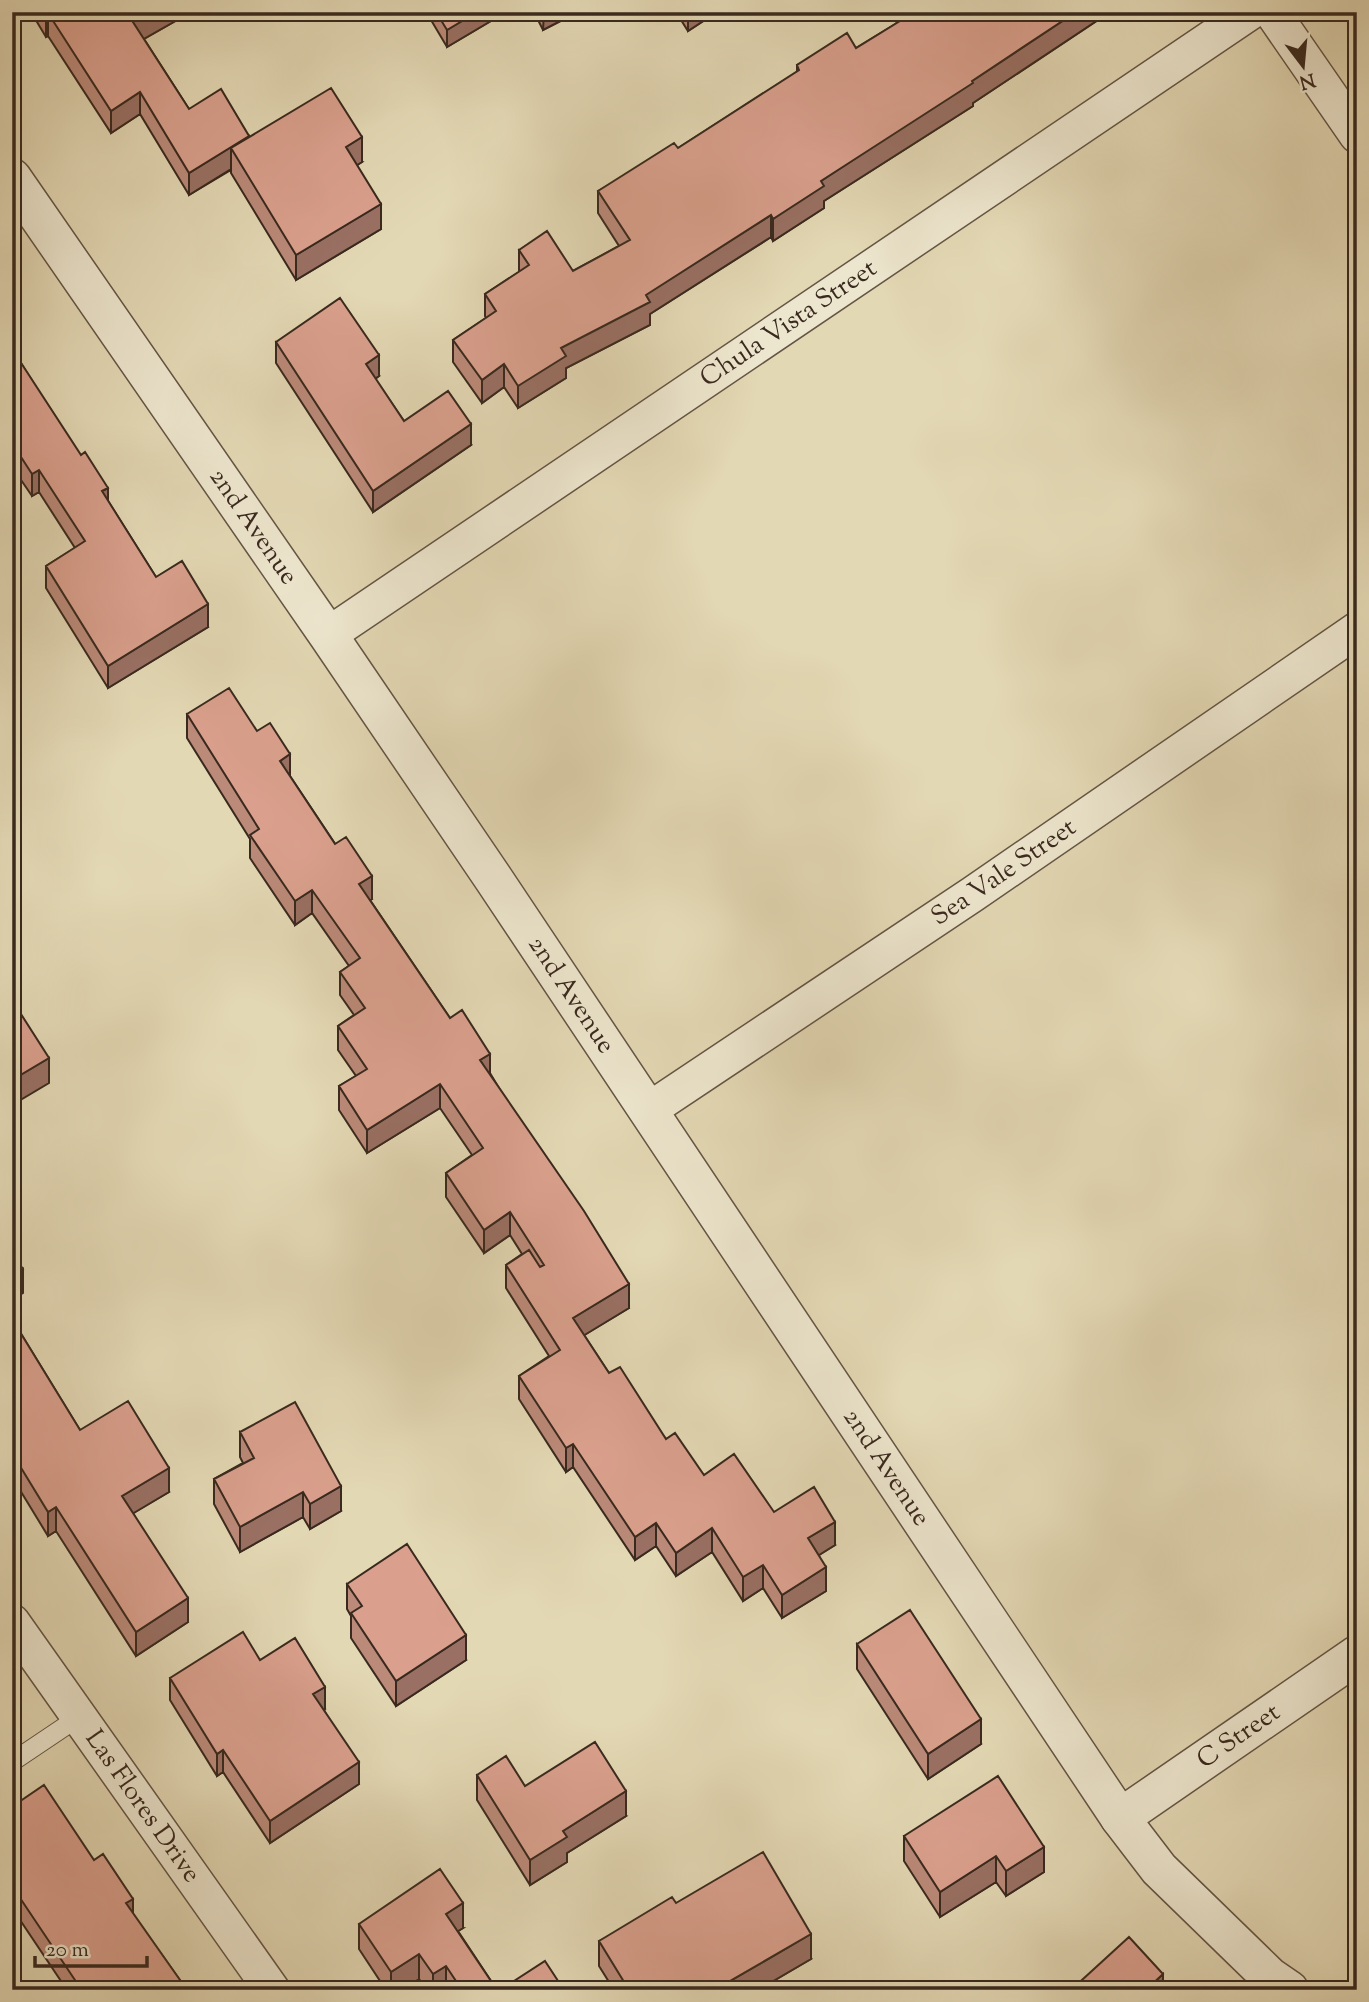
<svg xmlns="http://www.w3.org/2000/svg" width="1369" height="2002" font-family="'Sorts Mill Goudy',serif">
<rect width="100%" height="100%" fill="#e3d8b4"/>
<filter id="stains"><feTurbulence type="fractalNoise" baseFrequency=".00286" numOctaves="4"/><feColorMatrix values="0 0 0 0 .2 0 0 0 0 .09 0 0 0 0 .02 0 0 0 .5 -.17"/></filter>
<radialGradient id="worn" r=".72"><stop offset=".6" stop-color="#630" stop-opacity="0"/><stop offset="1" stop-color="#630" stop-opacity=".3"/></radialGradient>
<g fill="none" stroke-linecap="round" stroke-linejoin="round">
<defs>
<path id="service" d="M 12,1762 L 79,1717"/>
<g id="minor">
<path d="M 1272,12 L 1357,135"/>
<path id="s1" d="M 328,635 L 1250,12"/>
<path id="s2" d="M 649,1110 L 973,894 L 1357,630"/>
<path id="s3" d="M 12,1622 L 272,1990"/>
</g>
<g id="tertiary">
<path id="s4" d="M 12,178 L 328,635 L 493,878 L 1120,1818 L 1159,1869 L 1270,1977 L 1289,1990"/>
<path id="s5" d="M 1120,1818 L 1357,1655"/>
</g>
</defs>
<use href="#service" stroke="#645544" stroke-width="20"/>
<use href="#minor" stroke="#645544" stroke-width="38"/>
<use href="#tertiary" stroke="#645544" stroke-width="41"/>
<use href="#service" stroke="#ede6ce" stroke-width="18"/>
<use href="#minor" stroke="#ede6ce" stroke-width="35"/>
<use href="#tertiary" stroke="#ede6ce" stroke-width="38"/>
</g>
<path fill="#bb8a79" stroke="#39291e" stroke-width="2" d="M 31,12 L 186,12 L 186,15 L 144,39 L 189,109 L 249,137 L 362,162 L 357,165 L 381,229 L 296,280 L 231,173 L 231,170 L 189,195 L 140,114 L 111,133 L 48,36 L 46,37 Z
M 431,12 L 506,12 L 447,47 L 431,20 Z
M 534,12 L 578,12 L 543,30 Z
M 676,12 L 717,12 L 688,31 Z
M 890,12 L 1110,12 L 973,103 L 973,106 L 824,201 L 824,208 L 773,241 L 771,237 L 650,314 L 650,325 L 566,368 L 566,378 L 518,408 L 504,387 L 482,403 L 453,362 L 453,340 L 486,318 L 485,316 L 485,294 L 519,272 L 519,250 L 573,271 L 619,246 L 598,213 L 598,191 L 678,148 L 797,72 L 797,65 L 856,48 L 897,23 Z
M 276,342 L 379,376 L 375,379 L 404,421 L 471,445 L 373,512 L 276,363 Z
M 12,349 L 156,577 L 208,627 L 108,688 L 46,588 L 46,566 L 75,548 L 39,492 L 32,496 L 19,477 Z
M 187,714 L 257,731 L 290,776 L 372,899 L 370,900 L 450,1018 L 490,1073 L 629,1308 L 584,1335 L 609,1373 L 666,1439 L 704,1475 L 835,1545 L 819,1555 L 826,1591 L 782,1618 L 763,1588 L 743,1601 L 712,1552 L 676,1576 L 656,1546 L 635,1560 L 573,1467 L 566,1472 L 519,1399 L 519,1376 L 549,1356 L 506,1288 L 506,1265 L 522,1254 L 510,1235 L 484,1253 L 446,1197 L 446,1173 L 472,1155 L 440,1108 L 367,1153 L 339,1110 L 339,1086 L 356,1076 L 338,1050 L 338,1026 L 354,1015 L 340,995 L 340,972 L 349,966 L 312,913 L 295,925 L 250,858 L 250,839 L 187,738 Z
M 12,1319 L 80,1430 L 169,1492 L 133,1513 L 188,1622 L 136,1656 L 56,1531 L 48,1536 L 12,1477 Z
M 240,1432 L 341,1511 L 310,1529 L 303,1517 L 240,1552 L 214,1504 L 214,1479 L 243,1463 L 240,1457 Z
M 347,1584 L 466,1660 L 396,1706 L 351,1638 L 351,1616 L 347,1609 Z
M 857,1644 L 981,1744 L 928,1779 L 857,1669 Z
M 260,1660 L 325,1709 L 324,1710 L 359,1784 L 270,1843 L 223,1772 L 217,1776 L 170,1700 L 170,1678 Z
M 477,1775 L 525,1786 L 626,1816 L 567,1853 L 567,1862 L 530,1885 L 477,1800 Z
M 12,1805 L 94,1860 L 187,1990 L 67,1990 L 12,1908 Z
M 904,1836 L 1044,1847 L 1044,1872 L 1006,1896 L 996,1882 L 940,1917 L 904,1861 Z
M 676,1903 L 811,1959 L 758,1990 L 614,1990 L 599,1966 L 599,1941 Z
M 359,1924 L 463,1928 L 458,1931 L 497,1990 L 426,1990 L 419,1979 L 402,1990 L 386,1990 L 359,1949 Z"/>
<path fill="#997063" stroke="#39291e" stroke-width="2" d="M 151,12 L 186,12 L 186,15 L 133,45 L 133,22 Z
M 477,12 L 506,12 L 447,47 L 447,30 Z
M 544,12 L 578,12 L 543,30 Z
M 691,12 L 717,12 L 688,31 L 688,14 Z
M 1076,12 L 1110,12 L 973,103 L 973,106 L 824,201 L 824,208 L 773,241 L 773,219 L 821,181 Z
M 48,13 L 48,36 L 46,37 L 46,15 Z
M 140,92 L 140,114 L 111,133 L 111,111 Z
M 249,136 L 249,158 L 231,148 L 231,169 L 189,195 L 189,173 Z
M 362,137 L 362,162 L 346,172 L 346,147 Z
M 381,204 L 381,229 L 296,280 L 296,255 Z
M 771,215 L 771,237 L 650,314 L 650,325 L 566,368 L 566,378 L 518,408 L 518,386 L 561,348 Z
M 379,355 L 379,376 L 366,385 L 366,364 Z
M 504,364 L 504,387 L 482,403 L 482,380 Z
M 471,424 L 471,445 L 373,512 L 373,491 Z
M 19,454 L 19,477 L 12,481 L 12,459 Z
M 39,470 L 39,492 L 32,496 L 32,474 Z
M 108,488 L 108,510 L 102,491 Z
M 208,604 L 208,627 L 108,688 L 108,666 Z
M 290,754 L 290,778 L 280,761 Z
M 372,876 L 372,899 L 359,908 L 359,884 Z
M 312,890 L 312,913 L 295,925 L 295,901 Z
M 490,1054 L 490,1077 L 480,1060 Z
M 49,1058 L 49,1083 L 12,1105 L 12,1080 Z
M 440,1084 L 440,1108 L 367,1153 L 367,1130 Z
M 510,1212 L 510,1235 L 484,1253 L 484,1230 Z
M 23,1269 L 23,1293 L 12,1300 L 12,1277 Z
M 629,1284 L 629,1308 L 573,1342 L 573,1318 Z
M 573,1444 L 573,1467 L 566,1472 L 566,1448 Z
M 169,1468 L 169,1492 L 122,1520 L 122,1496 Z
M 341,1486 L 341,1511 L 310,1529 L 310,1504 Z
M 303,1492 L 303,1517 L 240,1552 L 240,1527 Z
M 56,1507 L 56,1531 L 48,1536 L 48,1512 Z
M 835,1522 L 835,1545 L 808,1562 L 808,1538 Z
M 656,1523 L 656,1546 L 635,1560 L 635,1537 Z
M 712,1528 L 712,1552 L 676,1576 L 676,1553 Z
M 763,1565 L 763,1588 L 743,1601 L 743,1577 Z
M 826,1567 L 826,1591 L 782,1618 L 782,1595 Z
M 188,1598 L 188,1622 L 136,1656 L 136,1632 Z
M 466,1635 L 466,1660 L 396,1706 L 396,1681 Z
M 325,1687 L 325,1709 L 313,1716 L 313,1694 Z
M 981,1719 L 981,1744 L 928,1779 L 928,1754 Z
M 223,1750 L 223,1772 L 217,1776 L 217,1754 Z
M 359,1762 L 359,1784 L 270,1843 L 270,1821 Z
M 626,1791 L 626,1816 L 567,1853 L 567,1862 L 530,1885 L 530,1860 L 563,1831 Z
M 1044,1847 L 1044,1872 L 1006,1896 L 1006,1871 Z
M 996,1856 L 996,1882 L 940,1917 L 940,1892 Z
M 133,1899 L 133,1921 L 126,1903 Z
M 463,1903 L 463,1928 L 446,1939 L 446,1914 Z
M 811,1934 L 811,1959 L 758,1990 L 725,1990 L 725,1984 Z
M 419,1954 L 419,1979 L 402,1990 L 391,1990 L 391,1972 Z
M 446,1966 L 446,1990 L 433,1990 L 433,1974 Z
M 1163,1974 L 1163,1990 L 1146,1990 Z"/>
<path fill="#daa08d" stroke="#39291e" stroke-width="2" d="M 44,12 L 151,12 L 133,22 L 189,109 L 221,89 L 249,136 L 189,173 L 140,92 L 111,111 L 48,13 L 46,15 Z
M 436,12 L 477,12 L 447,30 Z
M 905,12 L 1076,12 L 972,81 L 973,83 L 821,181 L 824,186 L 773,219 L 771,215 L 646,295 L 650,302 L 561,348 L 566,356 L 518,386 L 504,364 L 482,380 L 453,340 L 496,311 L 485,294 L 529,265 L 519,250 L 547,231 L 573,271 L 630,240 L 598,191 L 674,143 L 678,148 L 799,70 L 797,65 L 847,33 L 856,48 L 908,16 Z
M 331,88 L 362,137 L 346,147 L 381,204 L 296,255 L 231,148 Z
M 340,298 L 379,355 L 366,364 L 404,421 L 448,391 L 471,424 L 373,491 L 276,342 Z
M 12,349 L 81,455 L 85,452 L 108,488 L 102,491 L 156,577 L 182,561 L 208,604 L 108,666 L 46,566 L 85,541 L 39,470 L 32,474 L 19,454 L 12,459 Z
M 229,688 L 257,731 L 270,723 L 290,754 L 280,761 L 335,844 L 346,837 L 372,876 L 359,884 L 450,1018 L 462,1010 L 490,1054 L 480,1060 L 584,1211 L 629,1284 L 573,1318 L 609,1373 L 620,1367 L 666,1439 L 675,1433 L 704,1475 L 734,1454 L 774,1512 L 814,1487 L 835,1522 L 808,1538 L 826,1567 L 782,1595 L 763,1565 L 743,1577 L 712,1528 L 676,1553 L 656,1523 L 635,1537 L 573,1444 L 566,1448 L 519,1376 L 560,1350 L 506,1265 L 529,1250 L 540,1267 L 544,1265 L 510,1212 L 484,1230 L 446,1173 L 483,1148 L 440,1084 L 367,1130 L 339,1086 L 367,1069 L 338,1026 L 365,1008 L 340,972 L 360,958 L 312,890 L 295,901 L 250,835 L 259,829 L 187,714 Z
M 12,1000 L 49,1058 L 12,1080 Z
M 12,1253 L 23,1269 L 12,1277 Z
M 12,1319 L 80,1430 L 128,1401 L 169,1468 L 122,1496 L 188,1598 L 136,1632 L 56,1507 L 48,1512 L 12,1453 Z
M 295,1402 L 341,1486 L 310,1504 L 303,1492 L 240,1527 L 214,1479 L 254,1458 L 240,1432 Z
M 407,1544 L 466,1635 L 396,1681 L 351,1613 L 362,1606 L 347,1584 Z
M 910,1610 L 981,1719 L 928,1754 L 857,1644 Z
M 243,1632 L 260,1660 L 295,1638 L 325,1687 L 313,1694 L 359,1762 L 270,1821 L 223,1750 L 217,1754 L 170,1678 Z
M 595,1742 L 626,1791 L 563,1831 L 567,1837 L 530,1860 L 477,1775 L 506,1756 L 525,1786 Z
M 998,1776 L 1044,1847 L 1006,1871 L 996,1856 L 940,1892 L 904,1836 Z
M 44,1785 L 94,1860 L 103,1854 L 133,1899 L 126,1903 L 187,1990 L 80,1990 L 81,1989 L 12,1886 L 12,1805 L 13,1806 Z
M 763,1852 L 811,1934 L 725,1984 L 728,1990 L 629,1990 L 599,1941 L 672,1897 L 676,1903 Z
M 440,1869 L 463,1903 L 446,1914 L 497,1990 L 462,1990 L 446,1966 L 433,1974 L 419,1954 L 391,1972 L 359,1924 Z
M 1129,1937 L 1163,1974 L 1146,1990 L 1071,1990 Z
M 545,1961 L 564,1990 L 500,1990 Z"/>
<g text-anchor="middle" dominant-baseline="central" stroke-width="5" stroke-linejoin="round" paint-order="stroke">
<g font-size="26" fill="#39291e" stroke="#ede6ce">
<text stroke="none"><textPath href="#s1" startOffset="556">Chula Vista Street</textPath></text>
<text stroke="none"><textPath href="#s4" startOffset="424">2nd Avenue</textPath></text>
<text stroke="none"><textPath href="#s2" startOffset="427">Sea Vale Street</textPath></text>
<text stroke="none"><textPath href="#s4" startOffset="990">2nd Avenue</textPath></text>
<text stroke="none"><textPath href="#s4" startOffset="1558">2nd Avenue</textPath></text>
<text stroke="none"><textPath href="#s5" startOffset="144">C Street</textPath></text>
<text stroke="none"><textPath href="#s3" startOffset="226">Las Flores Drive</textPath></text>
</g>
</g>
<rect width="1369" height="2002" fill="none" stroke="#e3d8b4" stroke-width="42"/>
<rect x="14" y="14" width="1341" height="1974" fill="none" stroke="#39291e" stroke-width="3.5"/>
<rect x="21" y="21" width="1327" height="1960" fill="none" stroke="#39291e" stroke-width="2"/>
<g transform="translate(1303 66) rotate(164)" stroke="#ede6ce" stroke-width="5" paint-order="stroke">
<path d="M0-5L12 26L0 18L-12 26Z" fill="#39291e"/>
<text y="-10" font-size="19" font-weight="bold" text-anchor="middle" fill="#39291e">N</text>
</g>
<path d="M35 1956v10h112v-10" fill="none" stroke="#39291e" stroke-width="3.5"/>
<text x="46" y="1956" font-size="21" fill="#39291e" stroke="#ede6ce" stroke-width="5" paint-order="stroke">20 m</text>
<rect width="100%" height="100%" filter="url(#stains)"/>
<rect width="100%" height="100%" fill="url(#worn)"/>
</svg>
